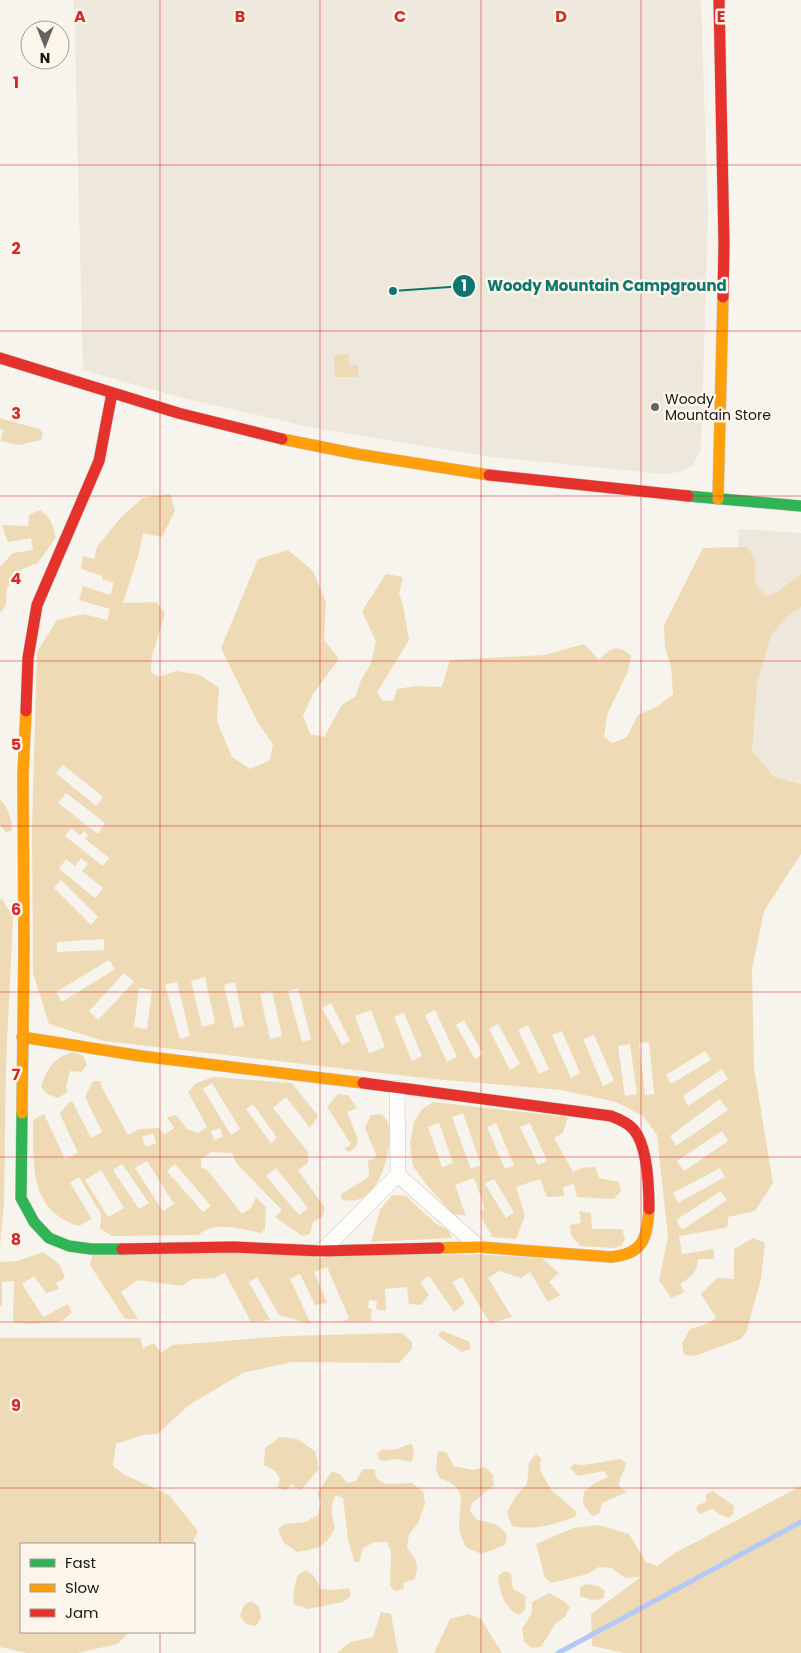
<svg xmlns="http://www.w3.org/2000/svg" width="801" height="1653" font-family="Poppins,sans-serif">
<rect width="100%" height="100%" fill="#f7f4ee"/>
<path fill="#ede7dc" d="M 74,0 L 701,0 L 708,212 L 701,449 L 693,465 L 680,472 L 663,474 L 493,457 L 417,445 L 309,427 L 183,398 L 83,370 Z
M 739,529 L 801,533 L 801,792 L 723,786 Z"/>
<path fill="#eedbb6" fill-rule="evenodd" d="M 349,354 L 349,365 L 358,365 L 358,377 L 335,377 L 334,355 Z
M 0,418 L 39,429 L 43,433 L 41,440 L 19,445 L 0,441 L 4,430 L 0,429 Z
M 170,494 L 175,511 L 162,537 L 143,533 L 139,553 L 123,603 L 156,602 L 165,613 L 152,656 L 151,672 L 159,677 L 176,671 L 200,675 L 219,688 L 217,721 L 232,757 L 250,769 L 270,760 L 273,744 L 258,723 L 221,648 L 258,559 L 288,550 L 313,571 L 326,603 L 324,640 L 339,659 L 313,694 L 303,716 L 310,734 L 324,737 L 342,705 L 356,696 L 361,680 L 371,663 L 376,642 L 362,611 L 386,574 L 403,577 L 399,593 L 403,605 L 409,640 L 377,692 L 383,701 L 394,700 L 397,689 L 415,686 L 442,687 L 450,660 L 544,655 L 584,644 L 599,660 C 612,647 616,644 631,655 L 628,671 L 607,715 L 604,737 L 612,743 L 627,737 L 638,715 L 658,706 L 673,694 L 671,667 L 665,647 L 664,625 L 703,548 L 747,547 L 755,560 L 755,583 L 766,596 L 776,593 L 801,574 L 801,607 L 790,614 L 771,635 L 757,684 L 752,751 L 774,777 L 801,784 L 801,854 L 764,911 L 752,969 L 754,1068 L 773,1183 L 755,1211 L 728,1217 L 728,1225 L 725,1228 L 679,1236 L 682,1254 L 714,1249 L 714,1259 L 698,1259 C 697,1273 691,1277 680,1284 L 685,1292 L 671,1298 L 659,1280 L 668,1237 L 657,1135 L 643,1116 L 616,1102 L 561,1090 L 433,1079 L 104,1041 L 49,1024 L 33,973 L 32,828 L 37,652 L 57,620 L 84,614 L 107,620 L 110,609 L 79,600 L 83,586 L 110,595 L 114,583 L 102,579 L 102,576 L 81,569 L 83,556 L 94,559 L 97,547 L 121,517 L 143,498 ZM 63,765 L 103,797 L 96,806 L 56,773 ZM 66,793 L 105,823 L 98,834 L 58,803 ZM 71,828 L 80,835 L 84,831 L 88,835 L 85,839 L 109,858 L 103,866 L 65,836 ZM 81,858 L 88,864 L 82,871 L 103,888 L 95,898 L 59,869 L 66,859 L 75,866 ZM 61,880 L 98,917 L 91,925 L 54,888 ZM 104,939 L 104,950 L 57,952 L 57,942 ZM 109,960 L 115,969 L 62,1002 L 56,992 ZM 124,973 L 134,982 L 98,1020 L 89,1011 ZM 205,977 L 215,1023 L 202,1027 L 191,981 ZM 177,982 L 190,1036 L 180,1039 L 165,985 ZM 235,982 L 244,1026 L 234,1028 L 224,985 ZM 139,988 L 152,990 L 147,1029 L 134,1027 ZM 298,988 L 311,1039 L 302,1042 L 288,991 ZM 272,991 L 282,1036 L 270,1039 L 260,994 ZM 331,1003 L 350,1041 L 342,1045 L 322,1008 ZM 371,1010 L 385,1047 L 369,1053 L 355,1016 ZM 435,1010 L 457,1057 L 447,1062 L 425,1015 ZM 404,1013 L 422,1056 L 412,1061 L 394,1017 ZM 464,1020 L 483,1054 L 475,1059 L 456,1025 ZM 498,1024 L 520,1064 L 510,1070 L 489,1029 ZM 528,1025 L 549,1069 L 539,1074 L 518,1030 ZM 562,1031 L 580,1073 L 571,1078 L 552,1035 ZM 594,1035 L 614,1081 L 603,1086 L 583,1039 ZM 649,1042 L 654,1094 L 645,1095 L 639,1043 ZM 630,1044 L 637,1094 L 625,1096 L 618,1046 ZM 705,1051 L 711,1060 L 671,1084 L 666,1075 ZM 722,1069 L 728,1079 L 688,1106 L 683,1096 ZM 720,1099 L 728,1110 L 676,1146 L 670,1136 ZM 722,1131 L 728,1141 L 684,1171 L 677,1161 ZM 720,1168 L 725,1177 L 678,1203 L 673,1193 ZM 721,1191 L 727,1200 L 682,1230 L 676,1220 Z
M 40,510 C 50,516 53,526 56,537 L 38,563 L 22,569 L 7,588 L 6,605 L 0,613 L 0,567 L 13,553 L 33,550 L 31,538 L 8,542 L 2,525 L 28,526 L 29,515 Z
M 0,799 C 8,809 12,818 12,830 L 6,833 L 0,824 Z
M 2,899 L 13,917 L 6,1066 L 4,1205 L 0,1246 L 0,900 Z
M 73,1052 L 83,1056 L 87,1064 L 82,1072 L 70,1071 L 66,1087 L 68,1092 L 58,1098 L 47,1094 L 41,1087 C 48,1067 52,1059 73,1052 Z
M 213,1077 L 292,1083 L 318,1116 L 310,1128 L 286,1097 L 273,1108 L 308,1152 L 308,1163 L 298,1170 L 325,1208 L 322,1217 L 313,1222 L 310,1234 L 302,1236 L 275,1217 L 282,1210 L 237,1164 L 232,1153 L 212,1152 L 201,1159 L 201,1167 L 208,1171 L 242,1214 L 251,1208 L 256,1197 L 266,1207 L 265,1229 L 261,1233 C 241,1229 216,1220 198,1235 L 112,1236 L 100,1229 L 101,1214 L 79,1177 L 70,1183 L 92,1219 L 79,1226 C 28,1210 34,1164 33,1120 L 44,1114 L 65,1159 L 78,1153 L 60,1114 L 67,1104 L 72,1101 L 91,1138 L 102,1132 L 85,1097 L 93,1081 L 100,1081 L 102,1088 L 128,1135 L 139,1129 L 159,1128 L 164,1135 L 174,1128 L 167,1117 L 176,1115 L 187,1129 L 198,1133 L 207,1127 L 188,1092 L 196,1083 ZM 212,1083 L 240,1129 L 231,1135 L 203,1089 ZM 253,1104 L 277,1138 L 271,1143 L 246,1109 ZM 220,1128 L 223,1137 L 214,1140 L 211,1131 ZM 153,1133 L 156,1143 L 146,1147 L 142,1137 ZM 147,1161 L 174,1204 L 163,1211 L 135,1168 ZM 122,1164 L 149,1203 L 139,1209 L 113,1170 ZM 175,1164 L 211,1206 L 203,1212 L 167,1171 ZM 276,1168 L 308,1208 L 299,1215 L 266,1176 ZM 101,1170 L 124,1208 L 108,1217 L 85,1180 Z
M 338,1094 L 348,1095 L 357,1108 L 347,1112 L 358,1139 L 356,1147 L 349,1152 L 344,1149 L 351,1144 L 327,1107 Z
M 433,1102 L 568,1117 L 563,1133 L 554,1138 L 573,1172 L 582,1168 L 595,1167 L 599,1178 L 619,1182 L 621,1191 L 614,1199 L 577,1197 L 574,1184 L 563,1187 L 564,1196 L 547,1197 L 540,1179 L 516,1187 L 525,1216 L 516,1239 L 492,1237 L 479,1212 L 485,1209 L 474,1178 L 455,1185 L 466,1216 L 453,1214 L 425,1183 L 413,1166 L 410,1144 L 414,1122 L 422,1109 ZM 463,1113 L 481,1165 L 471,1169 L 452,1117 ZM 439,1123 L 453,1163 L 442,1167 L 428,1127 ZM 496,1123 L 514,1165 L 505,1169 L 487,1127 ZM 530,1123 L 547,1161 L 538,1165 L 520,1127 ZM 494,1179 L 514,1212 L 506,1218 L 485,1184 Z
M 381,1114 C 384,1116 387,1120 388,1123 C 394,1142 383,1182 368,1195 C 360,1201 351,1201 342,1200 L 341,1194 L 369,1177 L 368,1161 L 377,1157 L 365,1128 L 371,1115 Z
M 392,1195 L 406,1196 L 435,1223 L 448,1230 L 452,1238 L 371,1242 L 380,1210 Z
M 579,1211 L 591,1213 L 592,1229 L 622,1229 L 625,1239 L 621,1246 L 614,1248 L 580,1246 L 571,1235 L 570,1225 L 581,1223 Z
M 753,1238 L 765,1243 L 761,1279 L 746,1333 L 741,1339 L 695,1356 L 684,1355 L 682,1343 L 690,1329 L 707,1324 L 716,1318 L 701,1294 L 717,1278 L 734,1279 L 734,1249 Z
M 93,1251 L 488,1255 L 542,1258 L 559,1273 L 549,1282 L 560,1295 L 548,1302 L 530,1272 L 521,1278 L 499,1271 L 488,1278 L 512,1317 L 490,1323 L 462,1277 L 452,1282 L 465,1303 L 454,1312 L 429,1276 L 420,1282 L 429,1295 L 421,1305 L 409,1304 L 407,1287 L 385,1289 L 386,1311 L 376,1309 L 377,1301 L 369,1300 L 368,1308 L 372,1309 L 371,1321 L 343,1322 L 349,1318 L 327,1267 L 314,1272 L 327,1303 L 315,1305 L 300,1274 L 290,1279 L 311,1324 L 279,1315 L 257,1277 L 249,1282 L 270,1320 L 251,1322 L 225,1273 L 215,1278 L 192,1279 L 182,1286 L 138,1280 L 121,1292 L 138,1319 L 125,1319 L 90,1265 Z
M 43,1252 L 60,1265 L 65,1278 L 56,1283 L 59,1289 L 46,1293 L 34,1276 L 22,1284 L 43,1317 L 68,1304 L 72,1312 L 62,1321 L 29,1324 L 13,1322 L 14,1281 L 2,1282 L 2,1306 L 0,1306 L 0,1262 L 17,1261 Z
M 443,1331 L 470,1342 L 470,1349 L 462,1352 L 438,1336 L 440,1332 Z
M 402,1333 L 412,1342 L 412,1349 L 399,1363 L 292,1362 L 243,1373 L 189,1405 L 157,1434 L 142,1435 L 116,1444 L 113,1466 L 125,1475 L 169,1495 L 198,1531 L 192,1544 L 21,1544 L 21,1632 L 130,1632 L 117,1644 L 78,1653 L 27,1653 L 0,1647 L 0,1338 L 140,1338 L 143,1348 L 154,1343 L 161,1353 L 172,1345 L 287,1336 Z
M 280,1437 L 297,1439 L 315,1451 L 319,1469 L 301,1490 L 291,1484 L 288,1489 L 284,1490 L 278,1487 L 280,1479 L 275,1471 L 264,1465 L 265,1448 Z
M 412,1444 L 414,1452 L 412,1462 L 397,1459 L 383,1461 L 379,1460 L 377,1454 L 383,1449 C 397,1452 400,1446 412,1444 Z
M 438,1451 L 446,1452 L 454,1466 L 473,1470 L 485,1467 L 493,1475 L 494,1485 L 472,1503 L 470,1511 L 477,1520 C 490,1522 500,1524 507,1535 L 505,1545 L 481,1554 L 466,1547 C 464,1543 461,1537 460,1532 C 455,1507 474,1489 439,1478 L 436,1468 Z
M 536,1454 L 541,1458 L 540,1470 L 551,1490 L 577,1512 L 575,1517 C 555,1524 533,1531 512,1526 L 507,1512 L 516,1496 L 527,1484 L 529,1462 Z
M 621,1459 L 626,1463 C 625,1473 619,1475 619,1486 L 627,1492 L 602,1503 L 599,1514 L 592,1516 L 583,1504 L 584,1492 L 595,1483 L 608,1477 L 604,1471 L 578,1476 L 570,1468 L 574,1464 L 583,1465 Z
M 363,1469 L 374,1469 L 377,1479 L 386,1484 L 412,1483 L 423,1492 L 425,1504 L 418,1523 L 409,1534 L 407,1548 C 417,1561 419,1561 415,1579 L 404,1583 L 403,1589 L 395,1591 L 390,1586 L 391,1552 L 387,1542 L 375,1542 L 363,1548 L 359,1563 L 354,1561 L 348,1539 L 343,1498 L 336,1495 C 329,1506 332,1516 335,1528 C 325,1548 318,1548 297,1552 L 283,1542 L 278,1529 L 285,1524 L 305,1522 L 318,1515 L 321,1502 L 317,1494 L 332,1471 L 341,1475 L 347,1483 L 356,1481 Z
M 801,1486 L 801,1653 L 624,1653 L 592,1646 L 591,1614 L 641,1577 L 625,1578 L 612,1568 L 599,1567 L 588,1574 L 551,1583 L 545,1578 L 536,1544 L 573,1528 L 599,1525 L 629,1534 L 646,1562 L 657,1566 L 675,1553 Z
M 713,1491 L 734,1506 L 733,1515 L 728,1518 L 719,1514 L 712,1509 L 700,1514 L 696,1510 L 698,1505 L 706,1502 L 706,1494 Z
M 306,1570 L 314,1576 L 321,1589 L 333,1590 L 349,1588 L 351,1596 L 343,1602 L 308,1609 L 293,1604 L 294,1587 L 298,1575 Z
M 505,1571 L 511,1574 L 513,1589 L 526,1596 L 525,1610 L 519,1615 C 504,1609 499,1590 498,1576 Z
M 586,1584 L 598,1586 L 605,1591 L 603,1599 L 591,1600 L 580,1596 L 580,1587 Z
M 549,1593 L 564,1601 L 570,1607 L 565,1617 L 555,1624 L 541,1647 L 531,1648 L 524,1641 L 522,1629 L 532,1613 L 532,1602 Z
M 251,1601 L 259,1607 L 261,1618 L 256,1626 L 246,1624 L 240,1616 L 244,1605 Z
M 381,1612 L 391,1614 L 398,1653 L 337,1653 L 350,1642 L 373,1637 Z
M 468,1614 L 481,1619 L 502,1653 L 434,1653 L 450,1619 Z"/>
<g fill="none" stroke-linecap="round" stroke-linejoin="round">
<path stroke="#b4c9f6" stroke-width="5" d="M 558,1653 L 801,1522"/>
<defs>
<path id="street" d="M 397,1088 L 398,1175 L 479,1247
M 321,1251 C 348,1227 371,1200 398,1175"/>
<path id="fast" d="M 688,496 L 801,506
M 22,1113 L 21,1198 L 34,1222 L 49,1238 L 69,1246 L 91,1249 L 122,1249"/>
<path id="slow" d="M 282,439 L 357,454 L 489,475
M 718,499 L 723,297
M 22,1037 L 141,1056 L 363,1083
M 22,1113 L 24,946 L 23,776 L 26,711
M 439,1248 L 479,1247 L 611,1257 C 643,1254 647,1239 649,1209"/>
<path id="jam" d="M 719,0 L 724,244 L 723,297
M 0,358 L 178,413 L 282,439
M 489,475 L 688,496
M 26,711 L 28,658 L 37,605 L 99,461 L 112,393
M 363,1083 L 611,1116 C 619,1119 629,1123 634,1130 C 648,1147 649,1188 649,1209
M 122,1249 L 233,1247 L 321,1251 L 439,1248"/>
</defs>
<use href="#street" stroke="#cac7c3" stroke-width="16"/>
<use href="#fast" stroke="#cac7c3" stroke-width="12"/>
<use href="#slow" stroke="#cac7c3" stroke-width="12"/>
<use href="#jam" stroke="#cac7c3" stroke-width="12"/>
<use href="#street" stroke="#fefdfc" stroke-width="15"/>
<use href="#fast" stroke="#30b455" stroke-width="11"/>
<use href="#slow" stroke="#ff9f0a" stroke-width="11"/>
<use href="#jam" stroke="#e5322d" stroke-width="11"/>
</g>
<path fill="none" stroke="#d62828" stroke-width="1" stroke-opacity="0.55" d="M 160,0 L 160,1544M 320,0 L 320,1653M 481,0 L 481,1653M 641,0 L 641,1653M 0,165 L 801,165M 0,331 L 801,331M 0,496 L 801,496M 0,661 L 801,661M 0,826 L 801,826M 0,992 L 801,992M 0,1157 L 801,1157M 0,1322 L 801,1322M 0,1488 L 801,1488M 160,1632 L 160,1653"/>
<circle fill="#676460" stroke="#fbf5ea" stroke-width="2" cx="655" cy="407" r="5"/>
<g text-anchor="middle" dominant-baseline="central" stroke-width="5" stroke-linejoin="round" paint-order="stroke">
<g font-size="14" fill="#191713" stroke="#fbf5ea" text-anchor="start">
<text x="665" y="399">Woody<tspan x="665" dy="16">Mountain Store</tspan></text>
</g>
</g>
<g font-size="16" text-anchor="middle" font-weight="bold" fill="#d62828" stroke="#fbf5ea" stroke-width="5" stroke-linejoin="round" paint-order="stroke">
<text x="80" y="22">A</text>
<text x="240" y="22">B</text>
<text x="400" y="22">C</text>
<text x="561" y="22">D</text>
<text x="721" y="22">E</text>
<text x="16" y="88">1</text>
<text x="16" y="254">2</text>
<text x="16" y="419">3</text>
<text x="16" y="584">4</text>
<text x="16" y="750">5</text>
<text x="16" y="915">6</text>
<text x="16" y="1080">7</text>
<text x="16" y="1245">8</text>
<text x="16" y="1411">9</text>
</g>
<path fill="none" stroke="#0f766e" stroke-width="2" d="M393 291L464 286"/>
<g fill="#0f766e" stroke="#fbf5ea" stroke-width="2">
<circle cx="393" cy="291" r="5"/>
<circle cx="464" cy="286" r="12"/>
</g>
<g font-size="15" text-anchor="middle" font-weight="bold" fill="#fff">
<text x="464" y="291">1</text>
</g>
<g font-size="15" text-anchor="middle" font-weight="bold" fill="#0f766e" stroke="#fbf5ea" stroke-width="5" stroke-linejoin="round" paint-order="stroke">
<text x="607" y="291">Woody Mountain Campground</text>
</g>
<rect x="20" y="1543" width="175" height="90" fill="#fbf5ea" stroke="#a19c94"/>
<rect x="30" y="1559" width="25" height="8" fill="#30b455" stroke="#a19c94"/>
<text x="65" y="1568" font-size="15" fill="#191713">Fast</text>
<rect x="30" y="1584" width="25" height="8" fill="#ff9f0a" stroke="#a19c94"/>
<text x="65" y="1593" font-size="15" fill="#191713">Slow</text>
<rect x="30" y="1609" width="25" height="8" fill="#e5322d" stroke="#a19c94"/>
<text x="65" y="1618" font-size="15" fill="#191713">Jam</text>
<g transform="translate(45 45) rotate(180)"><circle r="24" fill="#fbf5ea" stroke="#a19c94"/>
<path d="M0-4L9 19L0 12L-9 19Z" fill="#676460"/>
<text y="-8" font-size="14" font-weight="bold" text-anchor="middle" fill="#191713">N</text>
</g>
</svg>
